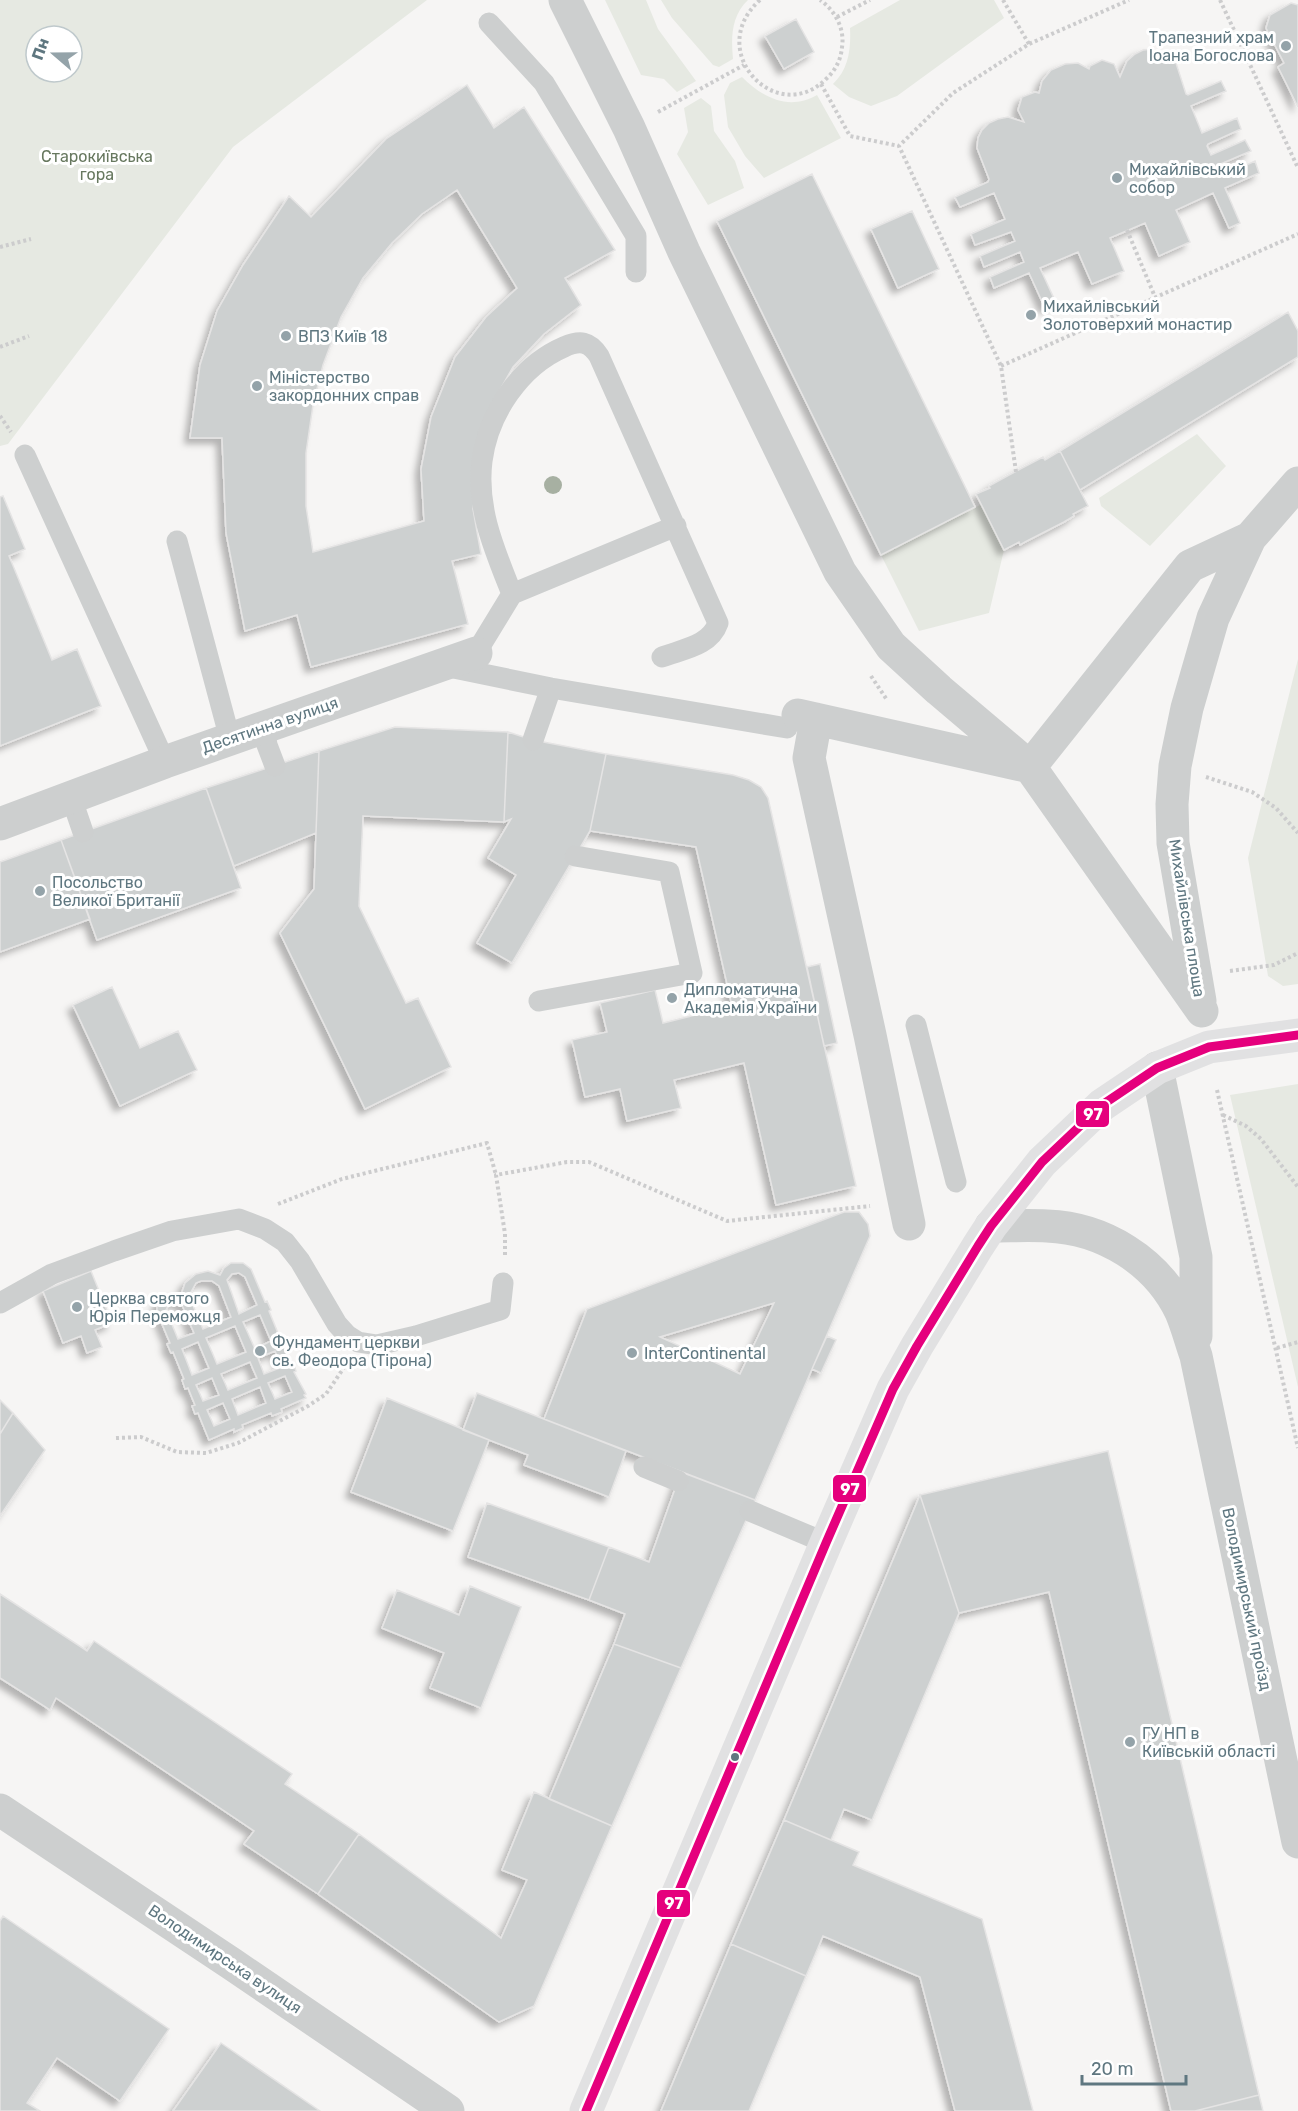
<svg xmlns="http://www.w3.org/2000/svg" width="1298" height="2111" font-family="Rubik,sans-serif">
<defs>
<filter id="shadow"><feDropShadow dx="-5.5" dy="5.5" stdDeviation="3" flood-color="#0004"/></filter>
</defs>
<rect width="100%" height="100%" fill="#f6f5f4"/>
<path fill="#e6e9e2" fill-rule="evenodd" d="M 0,0 L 427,0 L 233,147 L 8,444 L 0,446 ZM 36,36 L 72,36 L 72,72 L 36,72 Z
M 605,0 L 646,0 L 658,29 L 696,81 L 677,92 L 664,79 L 641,75 Z
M 661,0 L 748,0 C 731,16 731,38 733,59 L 719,67 L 713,65 L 672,18 Z
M 900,0 L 994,0 L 1004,18 L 897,96 L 871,106 L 849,97 L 833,84 C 849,69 851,48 850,28 Z
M 742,77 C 763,98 789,111 817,95 L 841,138 L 764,178 L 745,156 L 728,127 L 724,95 L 730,83 Z
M 701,98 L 711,106 L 714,131 L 735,161 L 744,188 L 708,205 L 677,154 L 688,132 L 684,108 Z
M 1197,434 L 1226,466 L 1150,546 L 1101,506 L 1099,498 Z
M 982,504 L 1004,550 L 989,613 L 919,631 L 881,555 Z
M 1298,659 L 1298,984 L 1283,986 L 1268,976 L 1248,858 Z
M 1298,1084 L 1298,1387 L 1230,1095 Z"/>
<path fill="#cdd0d0" stroke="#e5e4e4" stroke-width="1.5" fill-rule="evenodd" filter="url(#shadow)" d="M 1291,3 L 1298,5 L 1298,107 L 1278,67 L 1284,63 L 1266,28 L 1270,15 Z
M 796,19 L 814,52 L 784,69 L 765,36 Z
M 1153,49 L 1170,56 L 1176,63 L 1186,94 L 1188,95 L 1221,81 L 1226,91 L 1191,106 L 1202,133 L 1237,118 L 1241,129 L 1208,144 L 1207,146 L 1211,155 L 1245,140 L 1251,151 L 1216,166 L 1220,177 L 1255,161 L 1259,173 L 1225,188 L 1240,223 L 1229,228 L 1213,193 L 1176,210 L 1190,242 L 1159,256 L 1145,223 L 1110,238 L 1124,271 L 1092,284 L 1078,252 L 1040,268 L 1056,303 L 1045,308 L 1029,273 L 994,288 L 990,277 L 1024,262 L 1020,252 L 984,267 L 980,256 L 1015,241 L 1011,232 L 975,245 L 971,234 L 1005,219 L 994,193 L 960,207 L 955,197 L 988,182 L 989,179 L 977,148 L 978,138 L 982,130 L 989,123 L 998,119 L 1008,117 L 1024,122 L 1018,110 L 1022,97 L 1035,92 L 1039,93 L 1042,81 L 1051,70 L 1065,64 L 1078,63 L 1089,69 L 1090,66 L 1102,60 L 1114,64 L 1120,77 L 1127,61 L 1135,54 L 1143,50 Z
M 467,85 L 494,128 L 524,107 L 615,250 L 565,278 L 581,305 L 544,334 L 513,367 L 487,413 L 473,509 L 481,554 L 452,561 L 468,624 L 311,667 L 297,615 L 245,631 L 226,533 L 222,438 L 190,438 L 200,365 L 217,311 L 243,265 L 289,196 L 311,217 L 386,139 ZM 457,190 L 517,288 L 486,317 L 455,357 L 431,417 L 421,469 L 424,521 L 313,552 L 306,506 L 306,453 L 313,405 L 323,365 L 341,317 L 363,278 L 392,243 L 422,214 Z
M 812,174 L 975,507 L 881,555 L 717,221 Z
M 912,211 L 939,269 L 898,288 L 871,229 Z
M 1288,312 L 1298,331 L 1298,357 L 1080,490 L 1060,451 Z
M 1060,451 L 1088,506 L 1073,514 L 1074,516 L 1064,522 L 1025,542 L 1020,545 L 1019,542 L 1004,550 L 976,494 L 990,488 L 989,486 L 1009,475 L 1043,457 L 1045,460 Z
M 3,496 L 25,549 L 9,556 L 52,660 L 77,649 L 101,706 L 0,746 L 0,497 Z
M 395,727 L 508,732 L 504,822 L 363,816 L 359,906 L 406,1003 L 418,998 L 451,1067 L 365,1109 L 280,933 L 314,889 L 319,751 Z
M 508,732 L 533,740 L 606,754 L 590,831 L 512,963 L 477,943 L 516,875 L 488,858 L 511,819 L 504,822 Z
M 319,751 L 316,833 L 234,866 L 206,788 Z
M 606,754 L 733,775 L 749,780 L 761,787 L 768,798 L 856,1186 L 776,1205 L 744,1063 L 674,1080 L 681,1108 L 627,1121 L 620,1089 L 585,1097 L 572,1040 L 607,1032 L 600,1003 L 655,990 L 663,1023 L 732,1006 L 696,847 L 590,831 Z
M 206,788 L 241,888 L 97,940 L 61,840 Z
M 61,840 L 90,919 L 0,952 L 0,862 Z
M 820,964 L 837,1043 L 824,1046 L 807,967 Z
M 112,987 L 140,1048 L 178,1031 L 197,1070 L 120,1106 L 73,1005 Z
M 844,1212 L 859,1212 L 868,1224 L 870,1236 L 755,1500 L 544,1419 L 587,1309 ZM 774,1303 L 740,1374 L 660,1337 Z
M 231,1263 L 243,1263 L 251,1269 L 265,1302 L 267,1301 L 271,1310 L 269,1311 L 280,1338 L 283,1337 L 287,1346 L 284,1347 L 291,1363 L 293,1362 L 296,1371 L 294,1372 L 306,1394 L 304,1395 L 306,1398 L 281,1409 L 282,1412 L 272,1416 L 271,1413 L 242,1425 L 243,1428 L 234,1432 L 234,1429 L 209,1440 L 198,1413 L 195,1414 L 192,1406 L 195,1405 L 188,1388 L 185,1389 L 182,1380 L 184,1379 L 173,1352 L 171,1353 L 167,1344 L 170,1343 L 157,1312 L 157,1307 L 158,1302 L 165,1295 L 170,1293 L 181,1295 L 185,1283 L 196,1274 L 208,1271 L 220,1275 L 224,1268 ZM 239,1273 L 245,1277 L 257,1305 L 239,1314 L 227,1280 L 232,1274 ZM 201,1281 L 212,1281 L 219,1286 L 231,1317 L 203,1329 L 191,1301 L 190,1294 L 196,1283 ZM 175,1301 L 182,1305 L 194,1333 L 178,1339 L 166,1310 L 169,1304 ZM 260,1315 L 271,1341 L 255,1349 L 243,1322 ZM 235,1326 L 246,1352 L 217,1364 L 206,1338 ZM 198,1342 L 209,1368 L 192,1375 L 182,1349 ZM 275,1351 L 282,1367 L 264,1374 L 258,1358 ZM 250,1362 L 257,1378 L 228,1390 L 221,1374 ZM 285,1376 L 292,1392 L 275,1399 L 268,1383 ZM 212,1378 L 219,1395 L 203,1401 L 196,1385 ZM 260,1387 L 266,1403 L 238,1415 L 232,1399 ZM 223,1403 L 230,1419 L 214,1426 L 207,1410 Z
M 91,1271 L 112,1323 L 95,1330 L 102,1347 L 87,1353 L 81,1336 L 63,1343 L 43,1291 Z
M 827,1336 L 836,1340 L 821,1373 L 812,1369 Z
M 477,1393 L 626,1451 L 609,1497 L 524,1465 L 528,1455 L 463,1430 Z
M 387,1398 L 489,1440 L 453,1531 L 351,1492 Z
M 0,1400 L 13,1413 L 0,1434 Z
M 13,1413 L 45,1450 L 0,1516 L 0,1434 Z
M 1108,1451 L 1259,2095 L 1195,2111 L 1171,2111 L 1049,1592 L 959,1613 L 920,1495 Z
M 681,1472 L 755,1500 L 681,1668 L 614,1644 L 625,1614 L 589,1600 L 609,1547 L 649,1562 Z
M 920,1495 L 959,1613 L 872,1820 L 844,1809 L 831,1840 L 784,1820 Z
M 487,1503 L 609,1547 L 589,1600 L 468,1557 Z
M 470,1586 L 521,1607 L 481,1708 L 430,1688 L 444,1653 L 382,1628 L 397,1590 L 459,1615 Z
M 0,1594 L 87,1651 L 94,1641 L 292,1774 L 285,1784 L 359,1834 L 318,1894 L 244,1844 L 254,1831 L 56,1698 L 50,1710 L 0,1678 Z
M 614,1644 L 681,1668 L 612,1826 L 549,1799 Z
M 534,1792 L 612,1826 L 534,2006 L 499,2022 L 318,1894 L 359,1834 L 501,1938 L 527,1880 L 502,1870 Z
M 784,1820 L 859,1852 L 853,1865 L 982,1919 L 1033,2111 L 955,2111 L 920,1977 L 823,1936 L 806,1976 L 731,1944 Z
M 3,1916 L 169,2029 L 120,2101 L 57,2058 L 27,2103 L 40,2111 L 0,2111 L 0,1921 Z
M 731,1944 L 806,1976 L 749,2111 L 661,2111 Z
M 221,2043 L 320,2111 L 173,2111 Z
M 1259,2095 L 1263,2111 L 1195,2111 Z"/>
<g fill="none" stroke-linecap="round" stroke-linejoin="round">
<path stroke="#cccccd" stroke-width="4" stroke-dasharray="3 3" stroke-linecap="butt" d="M 760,0 C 703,51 777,128 826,79 C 835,71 841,60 842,47 C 845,29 835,10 820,0
M 1003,0 L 1029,44
M 1220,0 L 1298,168
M 837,17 L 870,0
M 821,84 L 850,136 L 899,146
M 658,112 L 744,65
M 1127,230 L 1155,297
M 0,247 L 31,239
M 0,347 L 29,336
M 1001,366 L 1298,234
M 0,416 L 11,432
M 1016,472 L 1001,366 L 899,146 L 953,93 L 1029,44 L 1129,0
M 871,676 L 887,700
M 1206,777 L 1252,792 L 1276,808 L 1298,833
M 1230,971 L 1274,965 L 1298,953
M 1217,1090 L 1298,1448
M 1223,1115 L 1246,1126 L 1261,1139 L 1298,1187
M 278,1204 L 342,1179 L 487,1143 L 496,1175
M 505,1255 L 505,1234 L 496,1175 L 567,1162 L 589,1162 L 727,1221 L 870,1206
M 1277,1348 L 1298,1342
M 116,1438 L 141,1437 L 177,1452 L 206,1453 L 238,1443 L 308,1406 L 326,1394 L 345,1366"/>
<path stroke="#cdcfcf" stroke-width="21" d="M 489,23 L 544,83 L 636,236 L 636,272
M 25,455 L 165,762
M 177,541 L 230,739
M 512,594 C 495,551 476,509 482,461 C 488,414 520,366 564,347 C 580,340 589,341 599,356 L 718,623 C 710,646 683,649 662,657
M 512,594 L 676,526
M 476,653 L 512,594
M 444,666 L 551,688 L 787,728
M 264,727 L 267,745 L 275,766
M 533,740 L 551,688
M 71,797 L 83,832
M 539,1001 L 692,973 L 669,872 L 575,856
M 916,1025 L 956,1182
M 0,1303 L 52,1274 L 114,1251 L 172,1231 L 239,1219 L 265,1229 L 285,1242 L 300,1261 L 337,1324 L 347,1335 L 358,1342 L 377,1345 L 416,1336 L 500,1310 L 503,1283
M 644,1467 L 678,1481
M 750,1511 L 826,1543"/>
<path stroke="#cdcfcf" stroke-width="33" d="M 565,0 L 629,128 L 684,252 L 840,572 L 891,646 L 939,690 L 1030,767 L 1202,1011
M 798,715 L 1030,767 L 1190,566 L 1250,538
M 816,719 L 809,758 L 870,1035 L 909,1224
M 0,824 L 165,762 L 476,653
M 1200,1001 L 1173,843 L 1172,804 L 1175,766 L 1187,708 L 1213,618 L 1250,538 L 1298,483
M 1157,1068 L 1196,1257 L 1196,1336
M 991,1226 C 1010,1226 1029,1225 1047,1226 C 1103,1228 1157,1261 1181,1312 C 1187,1326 1191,1342 1196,1356 L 1298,1842
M 0,1810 L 232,1964 L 448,2111"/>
<path stroke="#e1e1e2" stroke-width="33" d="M 586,2111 L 826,1543 L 893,1389 L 917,1346 L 978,1246 L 991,1226 L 1042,1162 L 1102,1105 L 1157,1068 L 1209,1047 L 1298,1035"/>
<defs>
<path id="bus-1" d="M 586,2111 L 826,1543 L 893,1389 L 917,1346 L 978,1246 L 991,1226 L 1042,1162 L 1102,1105 L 1157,1068 L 1209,1047 L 1298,1035"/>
</defs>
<use href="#bus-1" stroke="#fff" stroke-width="14"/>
<use href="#bus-1" stroke="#e5007d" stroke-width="9"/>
</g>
<circle fill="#a7b0a2" cx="553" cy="485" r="9"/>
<g fill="#94a3a9" stroke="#fff" stroke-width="2">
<circle cx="1286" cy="46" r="6"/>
<circle cx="1117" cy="178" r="6"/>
<circle cx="1031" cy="315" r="6"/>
<circle cx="286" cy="336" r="6"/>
<circle cx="257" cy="386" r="6"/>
<circle cx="40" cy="891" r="6"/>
<circle cx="672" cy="998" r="6"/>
<circle cx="77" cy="1307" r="6"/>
<circle cx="260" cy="1351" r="6"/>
<circle cx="632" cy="1353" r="6"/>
<circle cx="1130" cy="1742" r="6"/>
</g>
<circle fill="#5f7780" stroke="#fff" stroke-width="2" cx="735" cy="1757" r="5"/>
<g text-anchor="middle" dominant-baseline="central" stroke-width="6" stroke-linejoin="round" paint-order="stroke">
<g font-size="16" fill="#5f7780" stroke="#fff" text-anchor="start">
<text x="1274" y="37" text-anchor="end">Трапезний храм<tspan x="1274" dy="18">Іоана Богослова</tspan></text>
<text x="1129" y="169">Михайлівський<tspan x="1129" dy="18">собор</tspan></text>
<text x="1043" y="306">Михайлівський<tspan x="1043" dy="18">Золотоверхий монастир</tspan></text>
<text x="298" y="336">ВПЗ Київ 18</text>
<text x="269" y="377">Міністерство<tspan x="269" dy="18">закордонних справ</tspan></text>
<text x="52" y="882">Посольство<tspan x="52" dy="18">Великої Британії</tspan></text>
<text x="684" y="989">Дипломатична<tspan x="684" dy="18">Академія України</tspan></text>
<text x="89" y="1298">Церква святого<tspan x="89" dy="18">Юрія Переможця</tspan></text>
<text x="272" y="1342">Фундамент церкви<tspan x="272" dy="18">св. Феодора (Тірона)</tspan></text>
<text x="644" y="1353">InterContinental</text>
<text x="1142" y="1733">ГУ НП в<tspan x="1142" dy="18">Київській області</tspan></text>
</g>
<g font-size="16" fill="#67785f" stroke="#fff">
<text x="97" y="156">Старокиївська<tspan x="97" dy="18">гора</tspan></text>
</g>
<g font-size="16" fill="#5f7780" stroke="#fff">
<text transform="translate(270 725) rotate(-19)">Десятинна вулиця</text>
<text transform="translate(1187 918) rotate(81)">Михайлівська площа</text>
<text transform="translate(1247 1599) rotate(78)">Володимирський проїзд</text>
<text transform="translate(225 1959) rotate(34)">Володимирська вулиця</text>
</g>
</g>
<g stroke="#fff" stroke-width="2">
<rect x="1075" y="1100" width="35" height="28" rx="6" fill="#e5007d"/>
<rect x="832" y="1474" width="35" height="29" rx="6" fill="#e5007d"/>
<rect x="656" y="1889" width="35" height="29" rx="6" fill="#e5007d"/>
</g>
<g font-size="16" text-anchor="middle" font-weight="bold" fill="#fff">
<text x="1093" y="1120">97</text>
<text x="850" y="1495">97</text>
<text x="674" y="1909">97</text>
</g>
<g transform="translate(54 54) rotate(290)"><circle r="28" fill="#ffffff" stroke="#bfc9cc" stroke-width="1.5"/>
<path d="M0-4.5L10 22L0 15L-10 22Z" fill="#94a3a9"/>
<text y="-9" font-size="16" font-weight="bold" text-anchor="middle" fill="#5f7780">Пн</text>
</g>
<path d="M1082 2075v9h104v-9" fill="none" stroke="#5f7780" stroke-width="3"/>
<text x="1091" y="2075" font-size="18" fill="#5f7780" stroke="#ffffff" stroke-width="4.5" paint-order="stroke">20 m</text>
</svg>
